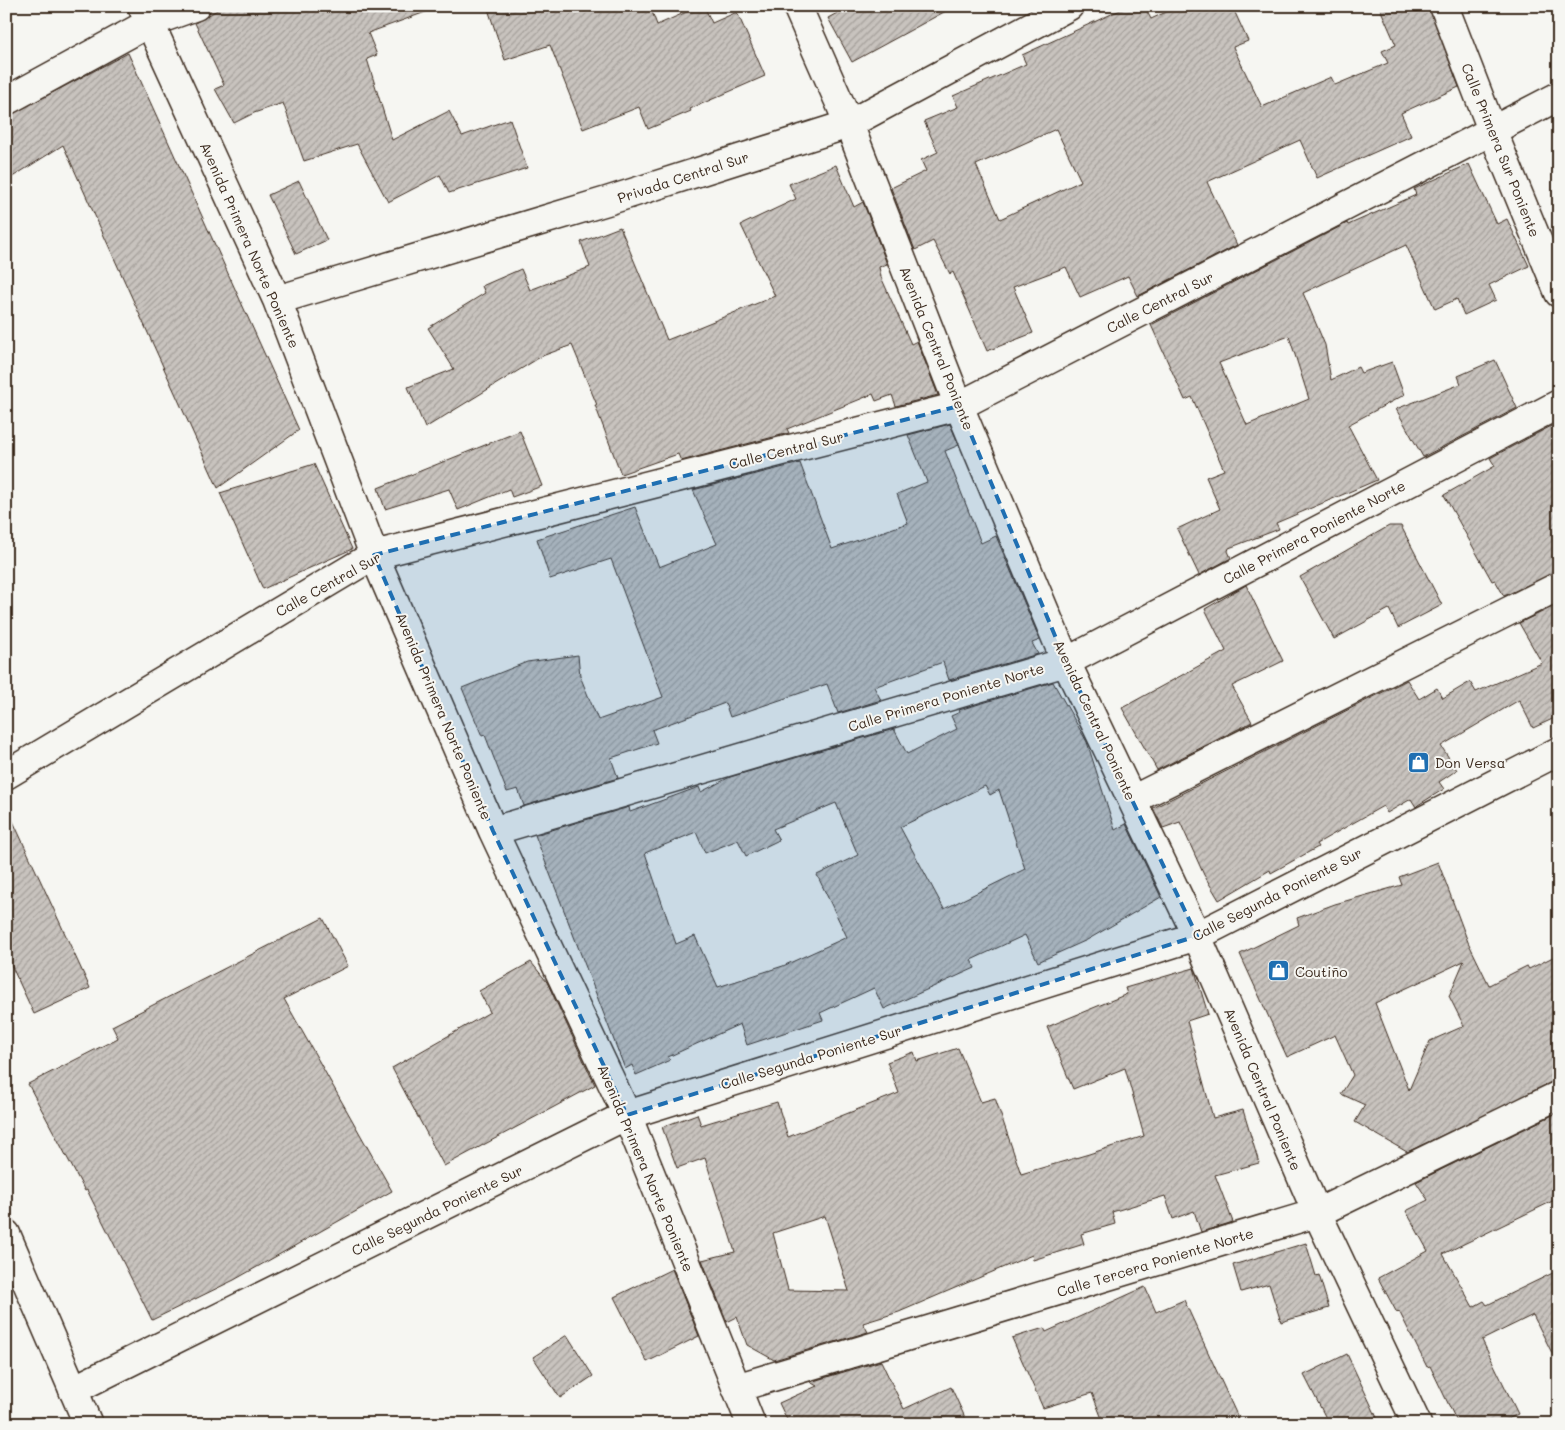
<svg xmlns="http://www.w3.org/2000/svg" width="1565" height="1430" font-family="Mali,sans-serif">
<defs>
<pattern id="building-hatch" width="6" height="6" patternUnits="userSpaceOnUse" patternTransform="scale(1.25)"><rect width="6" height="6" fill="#c8c3be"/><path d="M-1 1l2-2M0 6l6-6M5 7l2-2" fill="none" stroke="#a49f9a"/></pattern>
</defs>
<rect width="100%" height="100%" fill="#f6f6f2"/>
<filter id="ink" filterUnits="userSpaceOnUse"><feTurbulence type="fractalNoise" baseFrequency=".02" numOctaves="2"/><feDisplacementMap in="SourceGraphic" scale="10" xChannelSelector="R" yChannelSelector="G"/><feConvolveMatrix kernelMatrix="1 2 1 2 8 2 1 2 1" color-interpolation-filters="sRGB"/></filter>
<g filter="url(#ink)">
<path fill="url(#building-hatch)" stroke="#3b2a1e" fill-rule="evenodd" d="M 224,6 L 430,6 L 431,10 L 368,33 L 377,55 L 367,59 L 392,140 L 449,111 L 462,136 L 510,119 L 527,168 L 449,193 L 440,175 L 388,202 L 357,144 L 304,161 L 283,103 L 254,113 L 234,123 L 215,89 L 224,85 L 195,23 Z
M 487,6 L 650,6 L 657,25 L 700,6 L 704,6 L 712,23 L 737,12 L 765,76 L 690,109 L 691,111 L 648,129 L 639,107 L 583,129 L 550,45 L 505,60 Z
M 850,6 L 955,6 L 852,62 L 828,18 Z
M 1129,6 L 1144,6 L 1151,19 L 1179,6 L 1232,6 L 1248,41 L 1233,47 L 1262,107 L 1331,77 L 1335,85 L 1388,63 L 1382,51 L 1396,45 L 1379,6 L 1429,6 L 1459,87 L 1401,113 L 1411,136 L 1317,178 L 1300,140 L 1207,182 L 1237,245 L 1138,296 L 1128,276 L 1080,297 L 1066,267 L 1013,287 L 1033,333 L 987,351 L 953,272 L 950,274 L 933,241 L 915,250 L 891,188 L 926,171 L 921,160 L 938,152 L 924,121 L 958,107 L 953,96 L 1026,64 L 1022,55 ZM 1056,129 L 1081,181 L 1000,219 L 976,165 Z
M 128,53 L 299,430 L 218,488 L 63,145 L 6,181 L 6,117 Z
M 1469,164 L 1497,224 L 1507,219 L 1529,266 L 1489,285 L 1496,300 L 1464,315 L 1457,299 L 1435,309 L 1406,245 L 1303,293 L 1325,345 L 1331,380 L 1358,367 L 1361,373 L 1392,362 L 1404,395 L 1348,425 L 1377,480 L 1276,523 L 1279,529 L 1229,548 L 1228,551 L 1231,558 L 1199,575 L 1177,529 L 1220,509 L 1206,477 L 1224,470 L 1192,397 L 1185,400 L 1151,325 L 1347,223 L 1348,225 L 1416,195 L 1414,189 ZM 1289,336 L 1309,399 L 1247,425 L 1219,363 Z
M 836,165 L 854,207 L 863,202 L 887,264 L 879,267 L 881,277 L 911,344 L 917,341 L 938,395 L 896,406 L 892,395 L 876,401 L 873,394 L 787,429 L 789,433 L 681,461 L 678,454 L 621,474 L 595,405 L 597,405 L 572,345 L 542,356 L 425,428 L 408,387 L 454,369 L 428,328 L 485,293 L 482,286 L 521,269 L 530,290 L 590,267 L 581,242 L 620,227 L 667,340 L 677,336 L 775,296 L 741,225 L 796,199 L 789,184 Z
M 299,181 L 327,240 L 296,254 L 268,195 Z
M 1495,360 L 1517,408 L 1423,457 L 1396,409 L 1461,384 L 1458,376 Z
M 1559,422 L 1559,571 L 1504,596 L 1495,580 L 1492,581 L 1444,495 L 1495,466 L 1490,458 Z
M 950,424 L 959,445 L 945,451 L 981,543 L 996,536 L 1040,640 L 1032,643 L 1038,654 L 949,680 L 943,662 L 874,687 L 881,700 L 838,713 L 827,684 L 730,717 L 725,703 L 652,730 L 657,743 L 611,758 L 618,778 L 524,806 L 518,789 L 507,792 L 485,735 L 482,736 L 462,688 L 527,662 L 578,655 L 580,676 L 598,720 L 663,697 L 611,559 L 550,579 L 537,539 L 635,507 L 659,567 L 717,544 L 693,490 L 800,463 L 832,549 L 908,523 L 897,494 L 927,482 L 908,435 Z
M 520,431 L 542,486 L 512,497 L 509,489 L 458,510 L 449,489 L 385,509 L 378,488 Z
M 314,464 L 352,549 L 263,589 L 220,493 Z
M 1389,526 L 1401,526 L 1442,605 L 1398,628 L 1389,609 L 1334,639 L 1300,577 Z
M 1246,585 L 1283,661 L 1232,686 L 1252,722 L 1157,770 L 1122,708 L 1226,651 L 1205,609 Z
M 1559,604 L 1559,716 L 1533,728 L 1519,700 L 1441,746 L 1457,770 L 1439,782 L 1444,789 L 1418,805 L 1416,807 L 1411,799 L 1387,813 L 1383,806 L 1316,844 L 1318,847 L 1271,873 L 1270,870 L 1219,900 L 1204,875 L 1180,822 L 1163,828 L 1153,808 L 1407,680 L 1419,699 L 1437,688 L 1443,698 L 1470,682 L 1476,692 L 1542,663 L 1519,623 Z
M 1053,682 L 1087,742 L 1115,830 L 1126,824 L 1161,897 L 1087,940 L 1038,962 L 1025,935 L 971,960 L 975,968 L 884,1009 L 874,988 L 820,1013 L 823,1020 L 747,1045 L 740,1024 L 668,1057 L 670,1060 L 636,1075 L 632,1065 L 625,1069 L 535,835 L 629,807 L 630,812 L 699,787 L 701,792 L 730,777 L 894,729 L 907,754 L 957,729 L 951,716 L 960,712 L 959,710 ZM 985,786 L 990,795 L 999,790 L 1025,869 L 944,909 L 900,827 ZM 836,803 L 858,855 L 817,875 L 847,937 L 783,966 L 718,987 L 695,936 L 676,944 L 645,853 L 696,832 L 705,853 L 738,840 L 746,856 L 779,840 L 773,829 Z
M 6,806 L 90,988 L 34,1014 L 6,954 Z
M 1438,862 L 1468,942 L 1489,985 L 1527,966 L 1529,969 L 1559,954 L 1559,1080 L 1407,1152 L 1355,1122 L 1365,1105 L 1341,1094 L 1353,1075 L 1335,1035 L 1287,1057 L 1240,954 L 1299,925 L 1297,918 L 1335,904 L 1402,885 L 1399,877 ZM 1464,961 L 1449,996 L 1464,1026 L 1430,1041 L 1409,1090 L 1375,1003 Z
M 323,918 L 348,966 L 284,999 L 392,1191 L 234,1280 L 152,1320 L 87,1190 L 85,1191 L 28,1084 L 118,1038 L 112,1026 Z
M 531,962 L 547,982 L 595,1085 L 444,1166 L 392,1068 L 490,1012 L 479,991 Z
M 1194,968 L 1208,1014 L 1187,1021 L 1213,1118 L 1243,1110 L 1259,1163 L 1215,1175 L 1233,1222 L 1201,1232 L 1194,1211 L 1173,1219 L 1165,1196 L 1112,1212 L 1115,1224 L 1081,1234 L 1084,1244 L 1033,1260 L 1032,1255 L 899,1312 L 863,1323 L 868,1332 L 774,1360 L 747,1345 L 737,1317 L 727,1322 L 702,1260 L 735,1252 L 705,1158 L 677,1168 L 662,1127 L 697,1114 L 701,1125 L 777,1102 L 788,1137 L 899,1093 L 887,1062 L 914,1052 L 917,1061 L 958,1048 L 981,1102 L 995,1098 L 1021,1174 L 1089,1154 L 1144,1136 L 1125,1068 L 1073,1089 L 1047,1027 L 1127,994 L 1125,988 ZM 825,1216 L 849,1291 L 788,1290 L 773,1233 Z
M 1559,1112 L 1559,1198 L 1443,1254 L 1473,1307 L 1484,1301 L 1487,1305 L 1559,1270 L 1559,1367 L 1533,1315 L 1482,1340 L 1518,1414 L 1498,1424 L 1458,1424 L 1430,1366 L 1427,1367 L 1399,1311 L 1397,1313 L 1378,1278 L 1428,1251 L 1406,1211 L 1428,1200 L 1416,1182 Z
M 1306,1243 L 1316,1276 L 1319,1275 L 1329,1308 L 1281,1322 L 1269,1284 L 1241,1292 L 1233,1265 Z
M 672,1269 L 699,1336 L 647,1362 L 614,1297 Z
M 1145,1287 L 1156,1312 L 1184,1300 L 1241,1424 L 1104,1424 L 1092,1393 L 1043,1408 L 1012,1338 L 1044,1328 L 1046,1332 Z
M 567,1335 L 593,1376 L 560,1398 L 533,1357 Z
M 1347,1354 L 1380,1424 L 1329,1424 L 1304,1375 Z
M 881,1361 L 904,1409 L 951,1387 L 968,1424 L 789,1424 L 779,1403 L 817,1386 L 810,1382 Z"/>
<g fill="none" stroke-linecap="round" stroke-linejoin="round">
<defs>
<path id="street" d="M 142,6 L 277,300 L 374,555 L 493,831 L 627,1115 L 751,1424
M 797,6 L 849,124 L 959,406 L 1066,662 L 1197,936 L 1317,1213 L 1417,1424
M 1444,6 L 1492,130 L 1559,293
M 6,101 L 149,23 L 196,6
M 277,300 L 607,201 L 849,124 L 1069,6
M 1132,800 L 1559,586
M 493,831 L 1066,662 L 1559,404
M 736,1388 L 1317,1213 L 1559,1095
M 73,1390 L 627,1115 L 1197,936 L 1559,751"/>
<path id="secondary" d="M 6,775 L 374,555 L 959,406 L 1559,96"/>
<path id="primary" d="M 6,1234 L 88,1424"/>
</defs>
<use href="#street" stroke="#3b2a1e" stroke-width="31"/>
<use href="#secondary" stroke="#3b2a1e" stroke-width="31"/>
<use href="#primary" stroke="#3b2a1e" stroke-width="31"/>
<use href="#street" stroke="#f6f6f2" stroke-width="28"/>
<use href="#secondary" stroke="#f6f6f2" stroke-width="28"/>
<use href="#primary" stroke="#f6f6f2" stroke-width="28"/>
</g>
</g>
<path fill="#1f6fb2" fill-opacity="0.2" stroke="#1f6fb2" stroke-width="4" stroke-dasharray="10 6" stroke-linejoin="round" d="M 959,406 L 1066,662 L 1197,936 L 627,1115 L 493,831 L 374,555 Z"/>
<defs>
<symbol id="shop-square" viewBox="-11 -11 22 22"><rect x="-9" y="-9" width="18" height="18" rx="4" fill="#1f6fb2" stroke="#f6f6f2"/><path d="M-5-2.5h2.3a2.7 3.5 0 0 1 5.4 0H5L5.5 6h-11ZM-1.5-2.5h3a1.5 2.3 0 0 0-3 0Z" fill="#fff"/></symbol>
</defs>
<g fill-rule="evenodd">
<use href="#shop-square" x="1406" y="750" width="25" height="25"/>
<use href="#shop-square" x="1266" y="958" width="25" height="25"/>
</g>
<g text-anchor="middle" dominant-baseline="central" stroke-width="4" stroke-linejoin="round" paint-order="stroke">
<g font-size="14" fill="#3b2a1e" stroke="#f6f6f2">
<text transform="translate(1501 150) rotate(68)">Calle Primera Sur Poniente</text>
<text transform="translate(683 177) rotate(-18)">Privada Central Sur</text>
<text transform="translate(250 245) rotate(66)">Avenida Primera Norte Poniente</text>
<text transform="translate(1160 302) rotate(-27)">Calle Central Sur</text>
<text transform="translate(937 348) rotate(68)">Avenida Central Poniente</text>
<text transform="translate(786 450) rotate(-14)">Calle Central Sur</text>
<text transform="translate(1314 532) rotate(-28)">Calle Primera Poniente Norte</text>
<text transform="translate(328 584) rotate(-29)">Calle Central Sur</text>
<text transform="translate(946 697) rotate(-17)">Calle Primera Poniente Norte</text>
<text transform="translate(444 716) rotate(67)">Avenida Primera Norte Poniente</text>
<text transform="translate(1095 720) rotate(65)">Avenida Central Poniente</text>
<text transform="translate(1277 894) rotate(-27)">Calle Segunda Poniente Sur</text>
<text transform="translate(811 1057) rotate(-17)">Calle Segunda Poniente Sur</text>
<text transform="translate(1263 1089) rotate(67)">Avenida Central Poniente</text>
<text transform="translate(646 1168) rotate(67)">Avenida Primera Norte Poniente</text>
<text transform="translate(437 1210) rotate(-26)">Calle Segunda Poniente Sur</text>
<text transform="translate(1155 1262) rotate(-17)">Calle Tercera Poniente Norte</text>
</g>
<g font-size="14" fill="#3b2a1e" stroke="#f6f6f2" text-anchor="start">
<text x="1435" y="762">Don Versa</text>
<text x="1295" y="971">Coutiño</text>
</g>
</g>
<rect width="1565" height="1430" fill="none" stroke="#f6f6f2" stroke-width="25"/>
<rect x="12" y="12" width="1540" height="1405" fill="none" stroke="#3b2a1e" stroke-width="2" filter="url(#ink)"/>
</svg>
